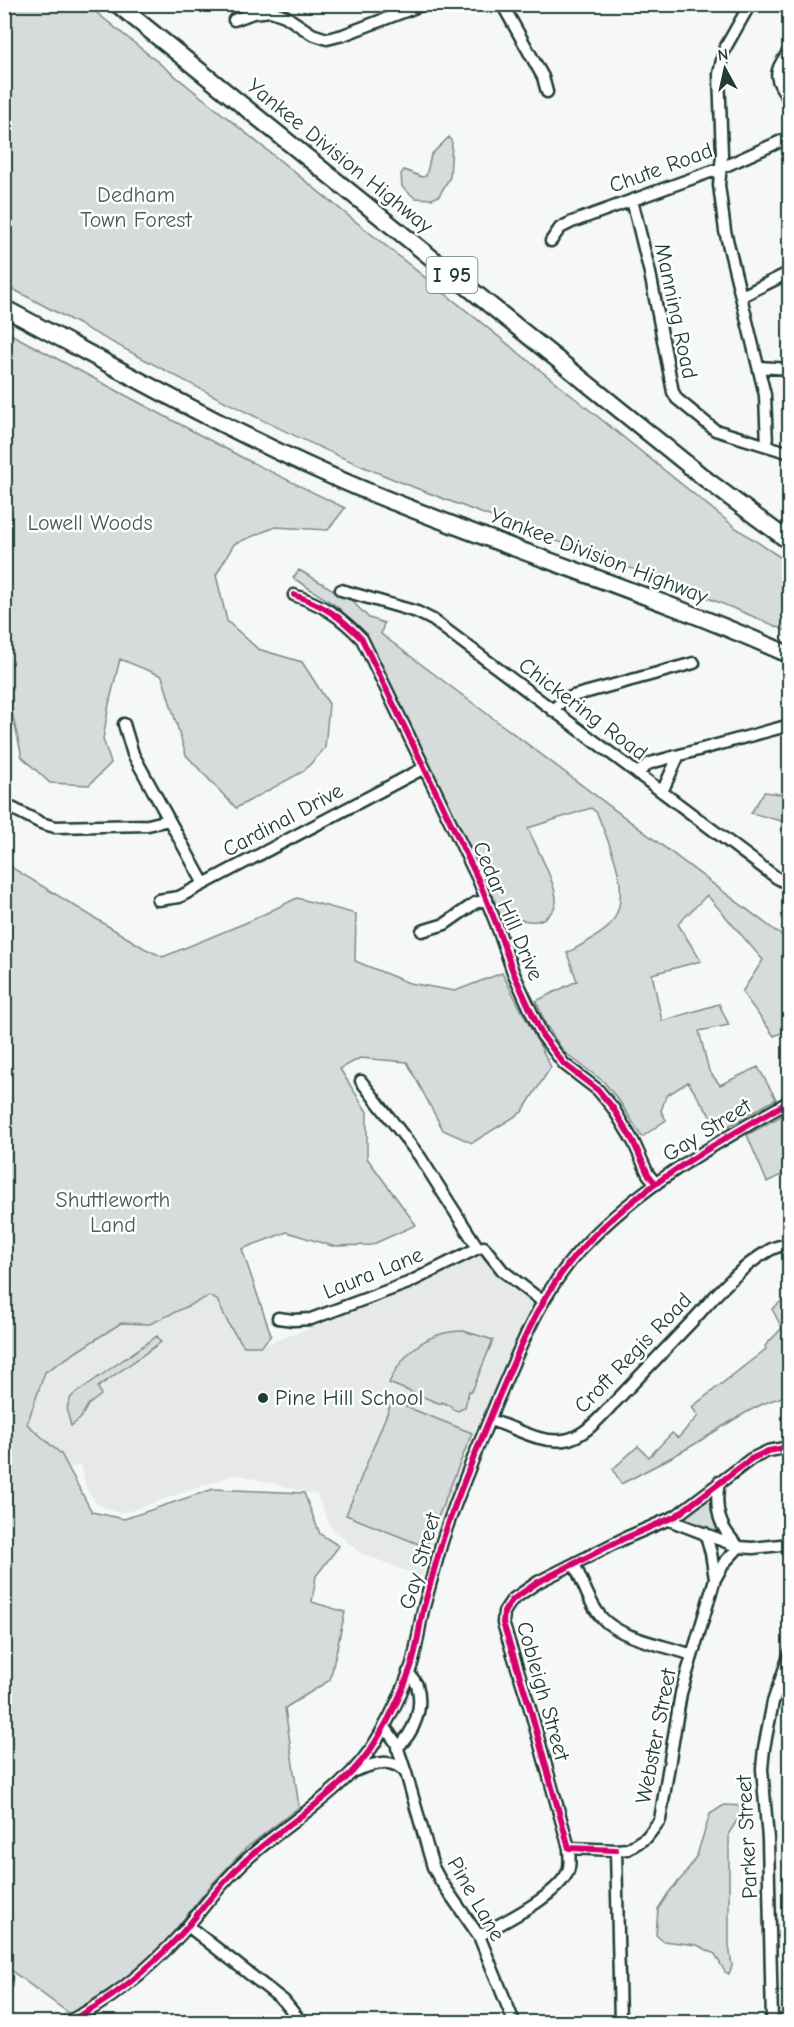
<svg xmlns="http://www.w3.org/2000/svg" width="794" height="2027" font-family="'Comic Neue',sans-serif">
<rect width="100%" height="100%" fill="#f6f7f7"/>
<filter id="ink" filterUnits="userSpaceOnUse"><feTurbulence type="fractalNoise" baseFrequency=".0167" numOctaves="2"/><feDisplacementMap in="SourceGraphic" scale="12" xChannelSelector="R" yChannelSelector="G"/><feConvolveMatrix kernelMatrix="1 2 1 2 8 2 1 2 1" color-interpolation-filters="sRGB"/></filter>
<g filter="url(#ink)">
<path fill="#e6e9e8" d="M 485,1254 L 530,1298 L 532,1302 L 507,1358 L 437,1529 L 422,1577 L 360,1553 L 330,1526 L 317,1495 L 237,1474 L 130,1511 L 118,1513 L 107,1509 L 95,1502 L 87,1489 L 80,1465 L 69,1468 L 61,1454 L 27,1424 L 45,1372 L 121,1323 L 150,1324 L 209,1296 L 217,1300 L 230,1327 L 245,1346 L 262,1346 L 403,1293 Z"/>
<path fill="#d6dcdb" stroke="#7a8c88" stroke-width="1.5" d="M 4,5 L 87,5 L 736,528 L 789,563 L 789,632 C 650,570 504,526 364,467 C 240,414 123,347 5,285 Z
M 449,137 L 452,143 L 450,177 L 439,196 L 432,199 L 415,198 L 402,187 L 401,174 L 404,170 L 422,177 L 426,176 L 431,155 Z
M 5,331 L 245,459 L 345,508 L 328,530 L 275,527 L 234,544 L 216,575 L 227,621 L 258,649 L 302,662 L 329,704 L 325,748 L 304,771 L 236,808 L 186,755 L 162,676 L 120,659 L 109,704 L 103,739 L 111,763 L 89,785 L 50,783 L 22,757 L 5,681 Z
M 299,570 L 351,600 L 369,618 L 384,623 L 381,634 L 789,941 L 789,1030 L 774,1036 L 742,992 L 763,960 L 707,895 L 678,924 L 701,961 L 652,974 L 662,1021 L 719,1004 L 729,1025 L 699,1031 L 709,1071 L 720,1085 L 758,1067 L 776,1099 L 720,1131 L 688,1082 L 666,1096 L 661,1111 L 666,1120 L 642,1137 L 620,1102 L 604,1082 L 564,1052 L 546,1025 L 536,1001 L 577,981 L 567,953 C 579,946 602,935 610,925 C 635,894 609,845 597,813 L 591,808 L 528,828 C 534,843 558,887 556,902 C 555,911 546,919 537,921 C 525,923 513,916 500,919 L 446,798 L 370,640 L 338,607 L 293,578 Z
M 764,792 L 789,795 L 789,823 L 751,813 Z
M 5,861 L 14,869 L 144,948 L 163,957 L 250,921 L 297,898 L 356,914 L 355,961 L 409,983 L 455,991 L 502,973 L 551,1067 L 522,1112 L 472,1143 L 443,1130 L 407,1062 L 360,1058 L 340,1069 L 367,1112 L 367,1158 L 416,1225 L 371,1245 L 332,1246 L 287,1232 L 242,1249 L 271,1335 L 262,1346 L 244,1346 L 230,1327 L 217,1300 L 209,1296 L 150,1324 L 121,1323 L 45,1372 L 27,1424 L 61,1454 L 92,1512 L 124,1519 L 213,1489 L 304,1493 L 320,1534 L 339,1546 L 316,1576 L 312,1602 L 345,1612 L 330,1680 L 285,1708 L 299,1807 L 246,1848 L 211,1885 L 162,1946 L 119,1983 L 70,2014 L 5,1966 Z
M 788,1112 L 790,1116 L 789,1182 L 787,1172 L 767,1182 L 747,1135 Z
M 789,1295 L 789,1396 C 761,1399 720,1429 695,1444 C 671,1458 646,1471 621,1484 L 613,1469 L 638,1446 L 649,1457 L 672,1433 L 678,1438 L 698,1416 L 692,1407 L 766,1349 L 765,1346 L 782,1328 L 772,1309 Z
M 464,1331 L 493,1340 L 472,1391 L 469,1391 L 465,1407 L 458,1411 L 452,1409 L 451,1406 L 442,1402 L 441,1404 L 389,1383 C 404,1351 427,1331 464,1331 Z
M 157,1336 L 161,1342 L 98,1387 L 101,1395 L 88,1405 L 80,1419 L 71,1426 C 68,1415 64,1405 73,1395 Z
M 392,1401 L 472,1433 L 426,1547 L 346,1515 Z
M 711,1495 L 714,1520 L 721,1534 L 681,1520 Z
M 724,1805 L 745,1806 L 747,1812 L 736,1822 L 729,1833 L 729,1945 L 732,1966 L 729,1974 L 725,1972 L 715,1954 L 697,1945 L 663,1941 L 656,1935 L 658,1909 L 669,1892 L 685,1874 L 697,1855 L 710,1814 Z"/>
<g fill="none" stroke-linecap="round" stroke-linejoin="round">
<defs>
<path id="minor" d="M 502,4 L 543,77 L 547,92
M 750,4 L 724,50 L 719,74 L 722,155 L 719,185 L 725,231 L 765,395 L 767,445
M 234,20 L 253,13 L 271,11 L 285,16 L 312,34 L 327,39 L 343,35 L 424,4
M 790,49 C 773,75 773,75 790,101
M 632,200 L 650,273 L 673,392 L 677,399 L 715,430 L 790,453
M 551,241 L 560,228 L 572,222 L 721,168 L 790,137
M 742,296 L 790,272
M 759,367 L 790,369
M 341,590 L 417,612 L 433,620 L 777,878 L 790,885
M 294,595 C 323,605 340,616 362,639 L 478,879 L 497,926 L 513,972 L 542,1035 L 564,1064 L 598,1090 L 613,1108 L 633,1141 L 648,1174 L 656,1184
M 552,710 L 564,700 L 573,696 L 694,663
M 124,724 L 133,754 L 204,884
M 638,773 L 648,764 L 654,762 L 790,725
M 662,792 L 678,757
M 4,804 L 41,823 L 55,827 L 148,825 L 169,820
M 158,900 L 179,897 L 424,768
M 422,931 L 445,924 L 475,903 L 487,899
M 361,1081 L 420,1157 L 478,1248
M 278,1318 L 293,1320 L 311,1319 L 408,1283 L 478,1248 L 484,1247 L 503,1271 L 542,1301
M 489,1420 C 513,1426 539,1444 564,1440 C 585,1437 600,1417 614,1403 C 642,1374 669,1345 697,1316 C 718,1292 740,1268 768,1251 C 774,1247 782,1245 790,1245
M 719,1482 C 714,1509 719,1528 739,1547 L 753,1548 L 790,1544
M 705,1533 L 711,1553 L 715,1579
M 574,1564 C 583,1581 589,1604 602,1618 C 623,1640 665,1645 692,1655
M 385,1727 L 396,1743 L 406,1773 L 433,1867 L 440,1880 L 479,1936 L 514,2022
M 397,1748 C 414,1733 424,1708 417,1685 C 415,1681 411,1676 408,1672
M 354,1771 C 373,1764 391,1756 406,1773
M 616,1850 L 569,1848 L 529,1705 L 503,1623 L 504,1612 L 512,1600 L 538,1582 L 623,1539 L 676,1516 L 751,1459 L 768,1451 L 790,1447
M 188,1926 L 284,2001 L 301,2022
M 479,1936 C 503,1922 558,1896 568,1871 C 571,1864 569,1856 569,1848
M 67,2022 C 112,2001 149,1969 182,1933 C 199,1913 214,1892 233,1873 C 279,1824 345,1796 379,1736 C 392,1714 404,1688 412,1664 C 417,1647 419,1628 423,1610 C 429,1588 435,1567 441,1545 C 456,1497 477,1450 496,1403 C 520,1348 540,1294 581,1249 C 639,1186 716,1143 790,1101
M 620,2022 L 616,1850 L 628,1849 L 647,1837 L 660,1820 L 681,1693 L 715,1579 L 724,1563 L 739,1547 L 669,1520
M 770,2022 L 790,2020
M 772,2022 L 768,1839 L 762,1769 L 764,1748 L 773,1702 L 790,1653"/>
<path id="highway" d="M 117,4 L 708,481 L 790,542
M 4,308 C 121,370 236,436 357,487 C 500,547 649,592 790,655"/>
</defs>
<use href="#minor" stroke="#1f3d34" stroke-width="15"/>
<use href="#highway" stroke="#1f3d34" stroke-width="20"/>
<use href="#minor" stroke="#fff" stroke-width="10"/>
<use href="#highway" stroke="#fff" stroke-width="15"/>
<defs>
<path id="cycleway" d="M 294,595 C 323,605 340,616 362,639 L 478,879 L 497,926 L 513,972 L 542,1035 L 564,1064 L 598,1090 L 613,1108 L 633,1141 L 648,1174 L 656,1184
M 616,1850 L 569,1848 L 529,1705 L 503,1623 L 504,1612 L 512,1600 L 538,1582 L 623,1539 L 676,1516 L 751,1459 L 768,1451 L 790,1447
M 67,2022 C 112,2001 149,1969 182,1933 C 199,1913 214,1892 233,1873 C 279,1824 345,1796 379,1736 C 392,1714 404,1688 412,1664 C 417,1647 419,1628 423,1610 C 429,1588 435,1567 441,1545 C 456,1497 477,1450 496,1403 C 520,1348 540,1294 581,1249 C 639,1186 716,1143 790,1101"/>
</defs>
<use href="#cycleway" stroke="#fff" stroke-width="10"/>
<use href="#cycleway" stroke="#d6006c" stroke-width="6"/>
</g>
</g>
<circle fill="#1f3d34" stroke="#fff" stroke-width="2" cx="263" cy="1398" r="6"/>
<g text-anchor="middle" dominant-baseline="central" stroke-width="5" stroke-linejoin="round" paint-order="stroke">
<rect fill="#fff" stroke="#627771" stroke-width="1.5" x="426.5" y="257" width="51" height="36" rx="4.5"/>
<g font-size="21" font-weight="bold" fill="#1f3d34">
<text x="452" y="275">I 95</text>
</g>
<g font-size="22" fill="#1f3d34" stroke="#fff">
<text transform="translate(340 156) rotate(39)">Yankee Division Highway</text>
<text transform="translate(661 168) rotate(-20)">Chute Road</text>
<text transform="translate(676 311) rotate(78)">Manning Road</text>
<text transform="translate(599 556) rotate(21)">Yankee Division Highway</text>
<text transform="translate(583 709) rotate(37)">Chickering Road</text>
<text transform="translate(283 820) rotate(-28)">Cardinal Drive</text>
<text transform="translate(508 911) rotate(67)">Cedar Hill Drive</text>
<text transform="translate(707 1130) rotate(-32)">Gay Street</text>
<text transform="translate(373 1273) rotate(-22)">Laura Lane</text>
<text transform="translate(633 1353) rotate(-46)">Croft Regis Road</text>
<text transform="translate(420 1561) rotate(-74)">Gay Street</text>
<text transform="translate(543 1691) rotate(74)">Cobleigh Street</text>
<text transform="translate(656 1736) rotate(-79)">Webster Street</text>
<text transform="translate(747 1837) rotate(-93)">Parker Street</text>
<text transform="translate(476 1899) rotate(60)">Pine Lane</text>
</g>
<g font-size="22" fill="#445d55" stroke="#fff">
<text x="136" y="195">Dedham<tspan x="136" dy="25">Town Forest</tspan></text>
<text x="90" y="523">Lowell Woods</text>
<text x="113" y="1200">Shuttleworth<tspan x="113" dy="25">Land</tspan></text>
</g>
<g font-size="22" fill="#1f3d34" stroke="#fff" text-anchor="start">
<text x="275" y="1398">Pine Hill School</text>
</g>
</g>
<rect width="794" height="2027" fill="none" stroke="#fff" stroke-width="24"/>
<rect x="12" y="12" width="770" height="2003" fill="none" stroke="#1f3d34" stroke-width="2" filter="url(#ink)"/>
<g transform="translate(725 69) rotate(352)" stroke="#ffffff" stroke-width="4.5" paint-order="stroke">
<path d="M0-4.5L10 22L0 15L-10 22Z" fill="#1f3d34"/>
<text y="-9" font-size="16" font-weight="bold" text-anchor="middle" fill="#1f3d34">N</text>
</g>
</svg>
